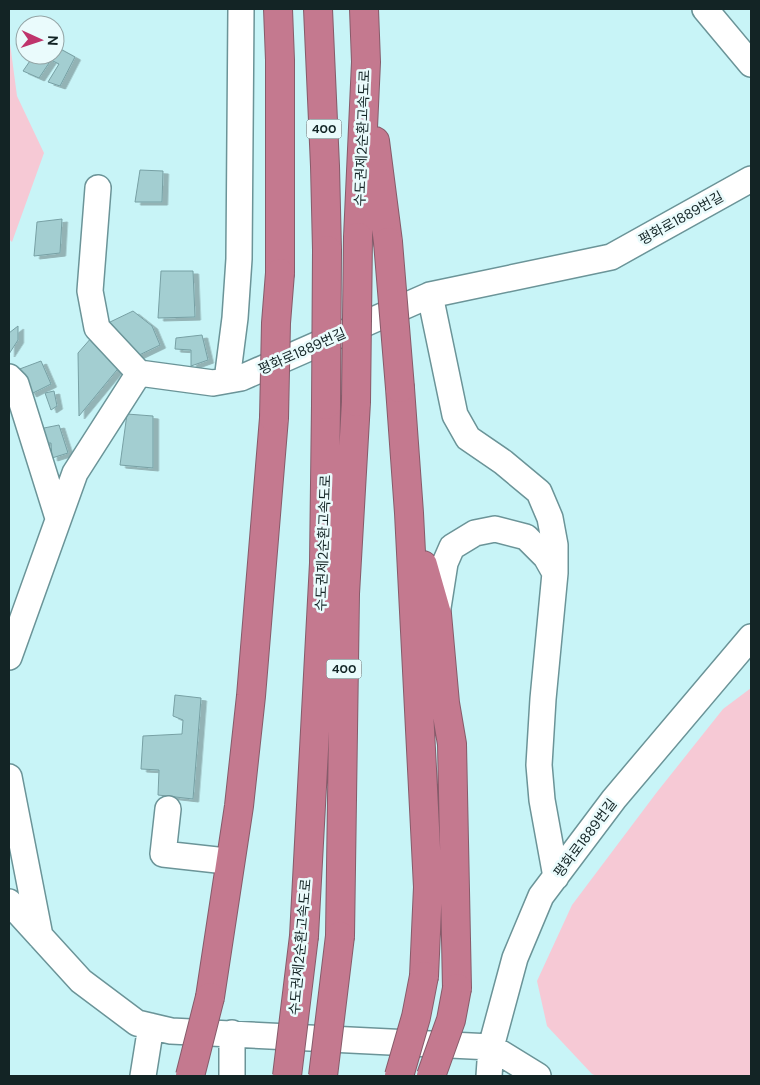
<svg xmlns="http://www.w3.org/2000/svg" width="760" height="1085" font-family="'DM Sans','Noto Sans KR',sans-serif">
<defs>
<filter id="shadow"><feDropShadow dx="5.5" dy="3" stdDeviation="0" flood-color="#0004"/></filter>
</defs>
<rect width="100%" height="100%" fill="#c8f4f7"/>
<path fill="#f6c9d5" d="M 9,36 L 17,96 L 44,153 L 12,242 L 9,239 Z
M 751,688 L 751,1076 L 597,1076 L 592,1074 L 547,1026 L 537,981 L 572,905 L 657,792 L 723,709 Z"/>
<path fill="#a3ced1" stroke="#77a0a4" filter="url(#shadow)" d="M 55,46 L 75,57 L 60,86 L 48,82 L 59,64 L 51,60 L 39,78 L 23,71 L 34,55 L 55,55 Z
M 140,170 L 163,171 L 162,202 L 135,202 Z
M 62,219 L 60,253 L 34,256 L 37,222 Z
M 161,271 L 193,271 L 195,317 L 158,318 Z
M 133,311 L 152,326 L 160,345 L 133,358 L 108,323 Z
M 18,326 L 18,340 L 9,354 L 9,333 Z
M 202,335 L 208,360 L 191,366 L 191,350 L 175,349 L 176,338 Z
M 92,337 L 121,365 L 79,416 L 78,353 Z
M 41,361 L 51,384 L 31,394 L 17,370 Z
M 54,391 L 57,406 L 51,410 L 45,393 Z
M 127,414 L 153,416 L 153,468 L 120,465 Z
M 59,425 L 68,453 L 52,458 L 51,443 L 42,443 L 39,429 Z
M 175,695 L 201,698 L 193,799 L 158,795 L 159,770 L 141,769 L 143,736 L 182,734 L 183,720 L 173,716 Z"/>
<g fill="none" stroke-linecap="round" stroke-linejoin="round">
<defs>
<path id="minor" d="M 705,9 L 751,64
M 98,188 L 90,291 L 97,328 L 139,373
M 430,295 L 455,415 L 468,438 L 503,462 L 539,492 L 550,518 L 555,545 L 555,573
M 9,377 L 16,384 L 58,518
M 227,380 L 235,318 L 239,259 L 241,9
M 437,614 L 445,563 L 452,547 L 475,533 L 495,529 L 526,537 L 546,557 L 555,573 L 543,699 L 539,765 L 542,800 L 556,877
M 9,657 L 75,473 L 139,373 L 213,383 L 241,378 L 430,295 L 611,257 L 751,179
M 9,777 L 40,936
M 168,809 L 163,854 L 217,860
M 9,902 L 81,981 L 137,1023 L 171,1031 L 491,1047 L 538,1076
M 143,1076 L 151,1026
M 232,1076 L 232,1033
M 489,1076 L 491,1047 L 515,958 L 541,896 L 614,799 L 751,637"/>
<path id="highway" d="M 278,9 L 280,60 L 280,273
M 318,9 L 325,166 L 327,250
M 375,141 L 388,242
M 358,237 L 366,62 L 364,9
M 400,388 L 409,513 L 428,887 L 424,976
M 423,565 L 437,614 L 445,703 L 452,744 L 457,988
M 304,936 L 324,563 L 326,405
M 340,936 L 345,594 L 356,402
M 210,997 L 239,806 L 251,696 L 274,418"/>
</defs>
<use href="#minor" stroke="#6b9498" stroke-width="28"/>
<use href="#highway" stroke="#865b6a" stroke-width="30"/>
<use href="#minor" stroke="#fff" stroke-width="25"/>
<use href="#highway" stroke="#c4798f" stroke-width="28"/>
<defs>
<path id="highway-bridge" d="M 388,242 L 400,388
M 356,402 L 358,237
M 326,405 L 327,250
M 274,418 L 276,323 L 280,273
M 190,1076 L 210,997
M 287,1076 L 304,936
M 323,1076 L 340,936
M 399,1076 L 416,1017 L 424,976
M 431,1076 L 451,1020 L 457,988"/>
</defs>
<use href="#highway-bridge" stroke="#865b6a" stroke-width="30" stroke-linecap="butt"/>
<use href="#highway-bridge" stroke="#c4798f" stroke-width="28"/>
</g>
<g text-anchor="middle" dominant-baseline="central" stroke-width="5" stroke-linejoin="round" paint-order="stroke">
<g fill="#eafbfc" stroke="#546466" stroke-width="1">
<rect x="306.5" y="119.5" width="35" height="19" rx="4"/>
<rect x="326.5" y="659.5" width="35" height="19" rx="4"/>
</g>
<g font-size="12" font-weight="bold" fill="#132425">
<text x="324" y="129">400</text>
<text x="344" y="669">400</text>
</g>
<g font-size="14" fill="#132425" stroke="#eafbfc">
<text transform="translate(362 138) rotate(-88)">수도권제2순환고속도로</text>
<text transform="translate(681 218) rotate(-29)">평화로1889번길</text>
<text transform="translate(302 351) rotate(-24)">평화로1889번길</text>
<text transform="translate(323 543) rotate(-88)">수도권제2순환고속도로</text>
<text transform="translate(585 838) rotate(-53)">평화로1889번길</text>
<text transform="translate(300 947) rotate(-85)">수도권제2순환고속도로</text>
</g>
</g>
<rect width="760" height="1085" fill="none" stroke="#132425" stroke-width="20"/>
<g transform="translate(40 40) rotate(93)"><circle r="24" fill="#eafbfc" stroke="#94a5a6"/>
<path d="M0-4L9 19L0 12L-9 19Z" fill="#bf346c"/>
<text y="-8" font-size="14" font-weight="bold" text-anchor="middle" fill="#132425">N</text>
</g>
</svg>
